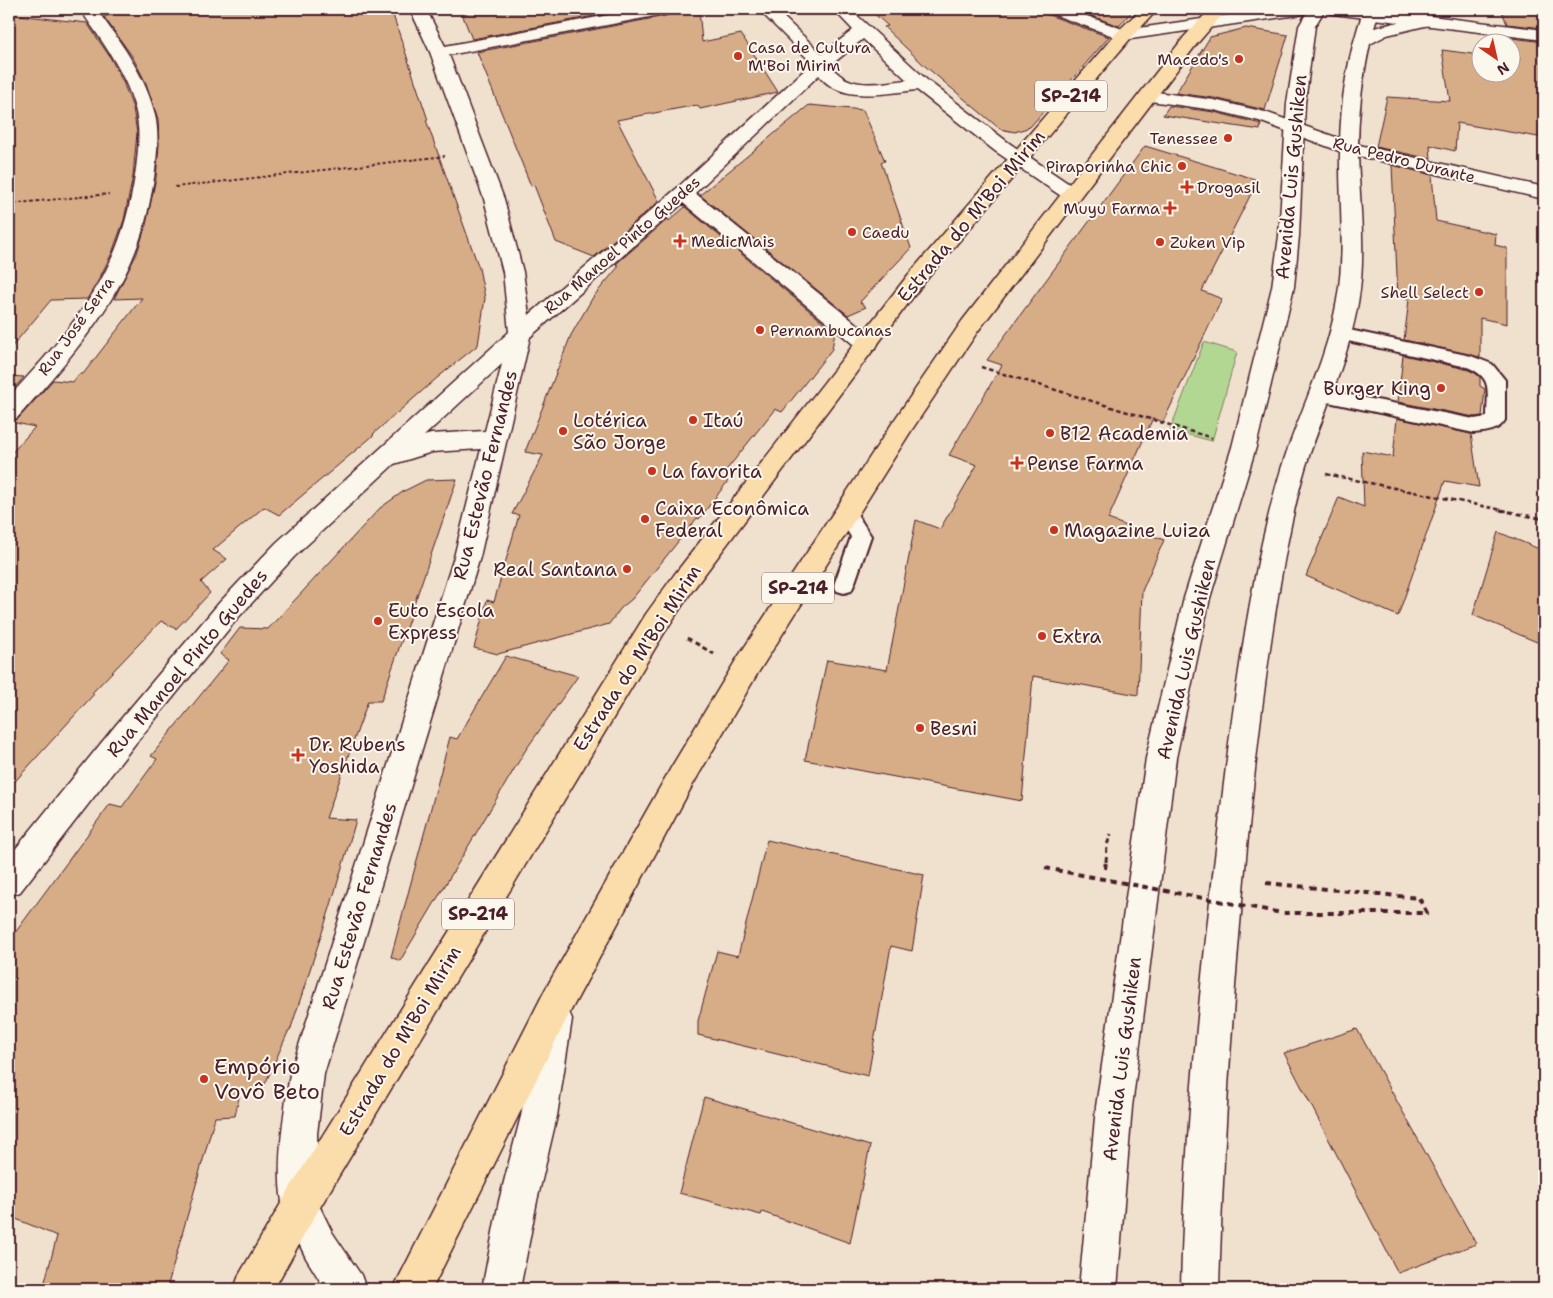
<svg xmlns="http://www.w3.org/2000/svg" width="1553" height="1298" font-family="'Shantell Sans',sans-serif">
<rect width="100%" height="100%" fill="#f0e1ce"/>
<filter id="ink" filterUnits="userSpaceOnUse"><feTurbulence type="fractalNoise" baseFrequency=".02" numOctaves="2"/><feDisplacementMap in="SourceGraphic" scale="10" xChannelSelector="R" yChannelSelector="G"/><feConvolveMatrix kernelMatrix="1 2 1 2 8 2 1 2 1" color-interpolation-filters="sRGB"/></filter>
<g filter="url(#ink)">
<path fill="#b2d792" stroke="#7e7b5e" d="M 1204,342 L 1237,352 L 1212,441 L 1170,430 Z"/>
<path fill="#d7ad88" stroke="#4a1f2b" d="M 126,9 L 391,9 L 428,120 L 426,120 L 479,268 L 485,298 L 478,345 L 437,378 L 373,434 L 374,435 L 279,515 L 264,507 L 213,550 L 227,559 L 201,582 L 210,593 L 176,629 L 161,621 L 92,693 L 94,694 L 9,788 L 9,456 L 35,427 L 11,422 L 18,419 L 53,380 L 73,382 L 79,374 L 83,374 L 142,298 L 114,299 L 137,253 L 146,225 L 156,178 L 159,145 L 158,119 L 146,83 L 132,56 L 104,17 Z
M 460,9 L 631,9 L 472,39 Z
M 675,9 L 699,9 L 702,42 L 741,34 L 778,92 L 700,109 L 697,105 L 617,120 L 659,201 L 594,257 L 556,242 L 534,185 L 531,186 L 477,52 L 665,16 L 672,14 Z
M 869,9 L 1043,9 L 1046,14 L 1109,37 L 1030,127 L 1015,132 L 1000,129 L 925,66 L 884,27 L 888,26 Z
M 1073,9 L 1134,9 L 1119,26 Z
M 1501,9 L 1544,9 L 1544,28 L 1507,24 Z
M 9,14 L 87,23 L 110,57 L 123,82 L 133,108 L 137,133 L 133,176 L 124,220 L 112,253 L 98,281 L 87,299 L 51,300 L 9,350 L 9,93 L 12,92 L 9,74 Z
M 1246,28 L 1288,35 L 1265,110 L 1214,98 L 1176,93 L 1210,37 Z
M 1512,38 L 1544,42 L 1544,138 L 1457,123 L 1455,151 L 1430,145 L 1431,159 L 1376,147 L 1387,97 L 1450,101 L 1442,50 L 1480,55 L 1480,72 L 1510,72 L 1510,58 L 1520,60 Z
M 809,105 L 863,110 L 885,161 L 881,162 L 911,248 L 860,302 L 866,307 L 848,315 L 700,195 Z
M 1169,106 L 1214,112 L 1261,124 L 1260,130 L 1163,115 Z
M 1145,146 L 1258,180 L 1202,291 L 1222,299 L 1163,422 L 1153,418 L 1108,519 L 1164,540 L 1142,591 L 1138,695 L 1033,676 L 1022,801 L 805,760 L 827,660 L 887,670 L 916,520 L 940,529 L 977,465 L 949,455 L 1002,365 L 987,360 Z
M 1392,165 L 1432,175 L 1436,221 L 1496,234 L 1495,245 L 1507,248 L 1507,324 L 1480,318 L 1480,357 L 1404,340 L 1409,299 L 1398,297 Z
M 685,207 L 835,332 L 832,349 L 782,412 L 775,409 L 720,478 L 728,481 L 699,519 L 697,518 L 632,599 L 621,608 L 609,624 L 498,654 L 474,648 L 487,600 L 494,602 L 519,515 L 512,514 L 543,455 L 525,452 L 571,335 L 593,297 L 619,266 L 616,264 L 668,219 L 669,221 Z
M 1403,355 L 1466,369 L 1475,373 L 1480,377 L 1480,386 L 1485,389 L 1482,416 L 1474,417 L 1398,402 Z
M 9,376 L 24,377 L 9,394 Z
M 1397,418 L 1471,434 L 1479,487 L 1445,481 L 1398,616 L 1306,576 L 1339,497 L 1364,507 L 1362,451 L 1393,457 Z
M 457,479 L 381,701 L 368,701 L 326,818 L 356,820 L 330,908 L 290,1031 L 288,1032 L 262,1091 L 240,1093 L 235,1116 L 215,1117 L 167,1288 L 43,1289 L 57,1236 L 9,1216 L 9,941 L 110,804 L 122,807 L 157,759 L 151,756 L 229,660 L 220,654 L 240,628 L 268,629 L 380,508 L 404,491 L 426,480 Z
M 1498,532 L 1544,551 L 1544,645 L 1473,615 Z
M 506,656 L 578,676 L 525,751 L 400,961 L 391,957 L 450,737 L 457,739 Z
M 767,840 L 924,875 L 912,951 L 891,946 L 868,1076 L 698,1035 L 698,1021 L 717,951 L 738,956 Z
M 1357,1029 L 1476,1244 L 1398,1273 L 1284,1053 Z
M 704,1097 L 870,1146 L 850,1243 L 762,1212 L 761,1215 L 679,1193 Z"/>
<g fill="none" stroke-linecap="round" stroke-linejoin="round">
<defs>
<path id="lane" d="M 1340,328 L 1471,356 L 1492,364 L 1505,380 L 1505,420 C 1499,431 1486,432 1474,433 L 1314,399 L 1311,395 L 1314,391 L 1320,389 L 1474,419 L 1487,417 C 1487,391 1494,378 1467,367 L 1334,338 L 1331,334 L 1334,330 Z
M 846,505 L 853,508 L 871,536 L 854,585 L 851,591 L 844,593 L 837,591 L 834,585 L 851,537 L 836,513 L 839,508 Z"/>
<path id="street" d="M 80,9 L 96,9 C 119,40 144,73 154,111 C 160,133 157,156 154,178 C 150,203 145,228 135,252 C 112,312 60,370 17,418 L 9,420 L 9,397 C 46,357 86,313 109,264 C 123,236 130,206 135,176 C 138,154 141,130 135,108 C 125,71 101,40 80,9 Z
M 410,9 L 426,9 L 445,46 L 640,9 L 673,9 L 671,12 L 665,14 L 449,55 L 504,199 L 523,272 L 529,315 L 676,189 L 812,63 L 758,9 L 775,9 L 822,54 L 853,30 L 833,9 L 850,9 L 927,80 L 1009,143 L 1078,190 L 1081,194 L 1078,198 L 1071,200 L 1064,198 L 995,151 L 917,90 C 887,93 840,104 819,75 L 695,193 L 875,339 L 878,344 L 875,349 L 867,352 L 859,349 L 683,203 L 530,337 L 480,557 L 324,1074 L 317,1134 L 319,1206 L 313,1219 L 300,1225 L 287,1219 C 272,1184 284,1113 290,1074 L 454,557 L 481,449 L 432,452 L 394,464 L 294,557 L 237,619 L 135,744 L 20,892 L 9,896 L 9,857 L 115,726 L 219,603 L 276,543 L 509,332 L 503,272 L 484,199 L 430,52 ZM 863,39 L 907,80 C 880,83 847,91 831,65 ZM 502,364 L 485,431 L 431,434 L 424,436 Z
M 1045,9 L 1068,9 L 1125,30 L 1271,9 L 1312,9 L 1310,12 L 1304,14 L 1124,40 L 1047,12 Z
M 1325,9 L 1374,9 L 1544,30 L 1544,40 L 1333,14 L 1327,12 Z
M 1149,91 L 1214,100 L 1265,112 L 1355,144 L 1544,187 L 1544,199 L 1342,152 L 1259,121 L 1214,110 L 1143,100 L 1140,96 L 1143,92 Z"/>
<path id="secondary" d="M 1309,9 L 1325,9 L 1315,26 L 1305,103 L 1299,236 L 1294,287 L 1256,447 L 1210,598 L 1176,758 L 1132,1107 L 1117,1289 L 1079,1289 L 1096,1107 L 1146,758 L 1184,598 L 1232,447 L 1272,287 L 1279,236 L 1287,103 L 1299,26 Z
M 1364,9 L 1380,9 L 1374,28 L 1415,18 L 1406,9 L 1424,9 L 1435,20 L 1433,24 L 1387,35 L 1370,44 C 1362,79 1358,115 1358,151 C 1359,201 1367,252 1358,303 C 1349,355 1328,403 1310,453 C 1300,483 1293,514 1287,545 C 1268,645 1257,746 1247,847 C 1233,994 1223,1141 1219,1289 L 1181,1289 C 1184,1148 1198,1006 1214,866 C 1227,758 1239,649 1262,543 C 1269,513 1276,483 1286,454 C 1304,403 1328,354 1337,300 C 1346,250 1339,200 1340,149 C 1340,101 1348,54 1364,9 Z
M 555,1002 L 567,1007 L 572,1019 L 557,1116 L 537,1201 L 520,1289 L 482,1289 L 499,1201 L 521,1116 L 538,1019 L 543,1007 Z
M 300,1187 L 313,1193 L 332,1232 L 361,1275 L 366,1289 L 325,1289 L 306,1258 L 281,1206 L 287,1193 Z"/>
<path id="primary" d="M 1141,9 L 1158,9 L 1130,39 L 922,285 L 692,591 L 666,630 L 313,1219 L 274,1289 L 234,1289 L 239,1275 L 287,1193 L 646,614 L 674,575 L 908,275 L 1118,31 Z
M 1210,9 L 1227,9 L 1196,45 L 978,331 L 911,431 L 756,676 L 692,786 L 569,1014 L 432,1289 L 393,1289 L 545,990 L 672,766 L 736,660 L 895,419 L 962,321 L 1184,37 Z"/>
</defs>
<use href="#lane" stroke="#4a1f2b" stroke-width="4"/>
<use href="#street" stroke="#4a1f2b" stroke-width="3"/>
<use href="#secondary" stroke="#4a1f2b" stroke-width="3"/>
<use href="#primary" stroke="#4a1f2b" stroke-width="3"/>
<path stroke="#4a1f2b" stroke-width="2" stroke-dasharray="3 2.5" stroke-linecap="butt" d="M 175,187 L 445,156
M 9,204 L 109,194"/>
<path stroke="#4a1f2b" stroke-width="2.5" stroke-dasharray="4.5 3" stroke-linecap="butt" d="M 981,367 L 1212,438
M 1326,474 L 1507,511"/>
<path stroke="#4a1f2b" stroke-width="3" stroke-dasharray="5 4" stroke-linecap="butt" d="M 1500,510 L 1544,519
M 687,638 L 714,654
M 1106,862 L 1107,845 L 1111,834"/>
<path stroke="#4a1f2b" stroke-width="4" stroke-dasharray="6 5" stroke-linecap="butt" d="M 1105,869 L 1106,861
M 1266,883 L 1419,898 L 1427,913 L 1282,913"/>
<use href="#lane" fill="#fbf7ec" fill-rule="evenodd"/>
<use href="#street" fill="#fbf7ec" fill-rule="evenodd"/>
<use href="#secondary" fill="#fbf7ec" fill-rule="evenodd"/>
<use href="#primary" fill="#faddab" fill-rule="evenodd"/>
<path stroke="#4a1f2b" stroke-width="4" stroke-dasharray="6 5" stroke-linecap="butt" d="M 1045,868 L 1282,913"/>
</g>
</g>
<g fill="#c8321e" stroke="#fbf7ec" stroke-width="2">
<circle cx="738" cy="56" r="5"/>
<circle cx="1239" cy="59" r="5"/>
<circle cx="1228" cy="138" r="5"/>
<circle cx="1182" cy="166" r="5"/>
<path d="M1184.5 179.5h5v5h5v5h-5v5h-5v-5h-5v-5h5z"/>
<path d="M1167.5 200.5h5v5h5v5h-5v5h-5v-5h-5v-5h5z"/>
<circle cx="852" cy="232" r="5"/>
<path d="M677.5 233.5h5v5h5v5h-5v5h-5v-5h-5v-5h5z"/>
<circle cx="1160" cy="242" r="5"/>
<circle cx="1479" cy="292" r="5"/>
<circle cx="760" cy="330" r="5"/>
<circle cx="1441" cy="388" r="5"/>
<circle cx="693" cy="420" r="5"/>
<circle cx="563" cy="431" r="5"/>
<circle cx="1050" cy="433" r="5"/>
<path d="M1014.5 455.5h5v5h5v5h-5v5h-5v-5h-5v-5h5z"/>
<circle cx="652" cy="471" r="5"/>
<circle cx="645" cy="519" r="5"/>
<circle cx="1054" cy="530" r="5"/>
<circle cx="627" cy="569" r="5"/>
<circle cx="378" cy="621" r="5"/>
<circle cx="1042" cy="636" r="5"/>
<circle cx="920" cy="728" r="5"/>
<path d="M295.5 747.5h5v5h5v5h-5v5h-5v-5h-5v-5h5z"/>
<circle cx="204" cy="1079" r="5"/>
</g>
<g text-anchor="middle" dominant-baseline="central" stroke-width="4" stroke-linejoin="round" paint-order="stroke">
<g font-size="16" fill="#4a1f2b" stroke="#fbf7ec" text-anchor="start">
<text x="748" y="47">Casa de Cultura<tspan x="748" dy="18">M'Boi Mirim</tspan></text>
<text x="1229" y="59" text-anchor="end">Macedo's</text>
<text x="1218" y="138" text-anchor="end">Tenessee</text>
<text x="1172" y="166" text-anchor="end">Piraporinha Chic</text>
<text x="1197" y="187">Drogasil</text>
<text x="1160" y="208" text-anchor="end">Muyu Farma</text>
<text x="862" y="232">Caedu</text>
<text x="691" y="241">MedicMais</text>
<text x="1170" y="242">Zuken Vip</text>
<text x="1469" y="292" text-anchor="end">Shell Select</text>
<text x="770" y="330">Pernambucanas</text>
</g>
<g font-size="16" fill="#4a1f2b" stroke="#fbf7ec">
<text transform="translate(1404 160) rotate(14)">Rua Pedro Durante</text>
<text transform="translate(622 245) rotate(-41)">Rua Manoel Pinto Guedes</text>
<text transform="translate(76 326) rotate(-54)">Rua José Serra</text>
</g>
<g fill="#fbf7ec" stroke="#7f6065" stroke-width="1">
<rect x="1035" y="80.5" width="72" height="31" rx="4"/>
<rect x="762" y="572.5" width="72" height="31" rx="4"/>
<rect x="442" y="898.5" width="72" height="31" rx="4"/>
</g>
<g font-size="18" font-weight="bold" fill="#4a1f2b">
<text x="1071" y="96">SP-214</text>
<text x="798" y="588">SP-214</text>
<text x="478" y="914">SP-214</text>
</g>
<g font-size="19" fill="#4a1f2b" stroke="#fbf7ec">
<text transform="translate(1291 177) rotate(-85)">Avenida Luis Gushiken</text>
<text transform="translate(971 216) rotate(-50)">Estrada do M'Boi Mirim</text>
<text transform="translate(485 475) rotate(-76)">Rua Estevão Fernandes</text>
<text transform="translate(637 658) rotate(-57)">Estrada do M'Boi Mirim</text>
<text transform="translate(1186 659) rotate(-77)">Avenida Luis Gushiken</text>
<text transform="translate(187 663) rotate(-50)">Rua Manoel Pinto Guedes</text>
<text transform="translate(359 906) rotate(-73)">Rua Estevão Fernandes</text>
<text transform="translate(400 1041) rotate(-59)">Estrada do M'Boi Mirim</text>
<text transform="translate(1122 1059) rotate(-83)">Avenida Luis Gushiken</text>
</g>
<g font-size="19" fill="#4a1f2b" stroke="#fbf7ec" text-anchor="start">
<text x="1431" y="388" text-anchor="end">Burger King</text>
<text x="573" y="420">Lotérica<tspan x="573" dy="22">São Jorge</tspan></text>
<text x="703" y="420">Itaú</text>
<text x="1060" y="433">B12 Academia</text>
<text x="1027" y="463">Pense Farma</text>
<text x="662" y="471">La favorita</text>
<text x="655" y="508">Caixa Econômica<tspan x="655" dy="22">Federal</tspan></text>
<text x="1064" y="530">Magazine Luiza</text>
<text x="617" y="569" text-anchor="end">Real Santana</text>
<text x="388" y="610">Euto Escola<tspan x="388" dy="22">Express</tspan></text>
<text x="1052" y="636">Extra</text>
<text x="930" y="728">Besni</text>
<text x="309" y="744">Dr. Rubens<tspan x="309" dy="22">Yoshida</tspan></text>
</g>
<g font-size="22" fill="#4a1f2b" stroke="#fbf7ec" text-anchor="start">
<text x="214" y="1066">Empório<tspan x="214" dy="25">Vovô Beto</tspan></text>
</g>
</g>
<rect width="1553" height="1298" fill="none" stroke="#fbf7ec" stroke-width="30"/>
<rect x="15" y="15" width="1523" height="1268" fill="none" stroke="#4a1f2b" stroke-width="2" filter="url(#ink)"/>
<g transform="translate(1496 58) rotate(146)"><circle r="24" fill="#fbf7ec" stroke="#b4a19f"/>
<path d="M0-4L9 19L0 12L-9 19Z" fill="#c8321e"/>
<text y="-8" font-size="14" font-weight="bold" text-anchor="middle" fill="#4a1f2b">N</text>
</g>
</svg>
